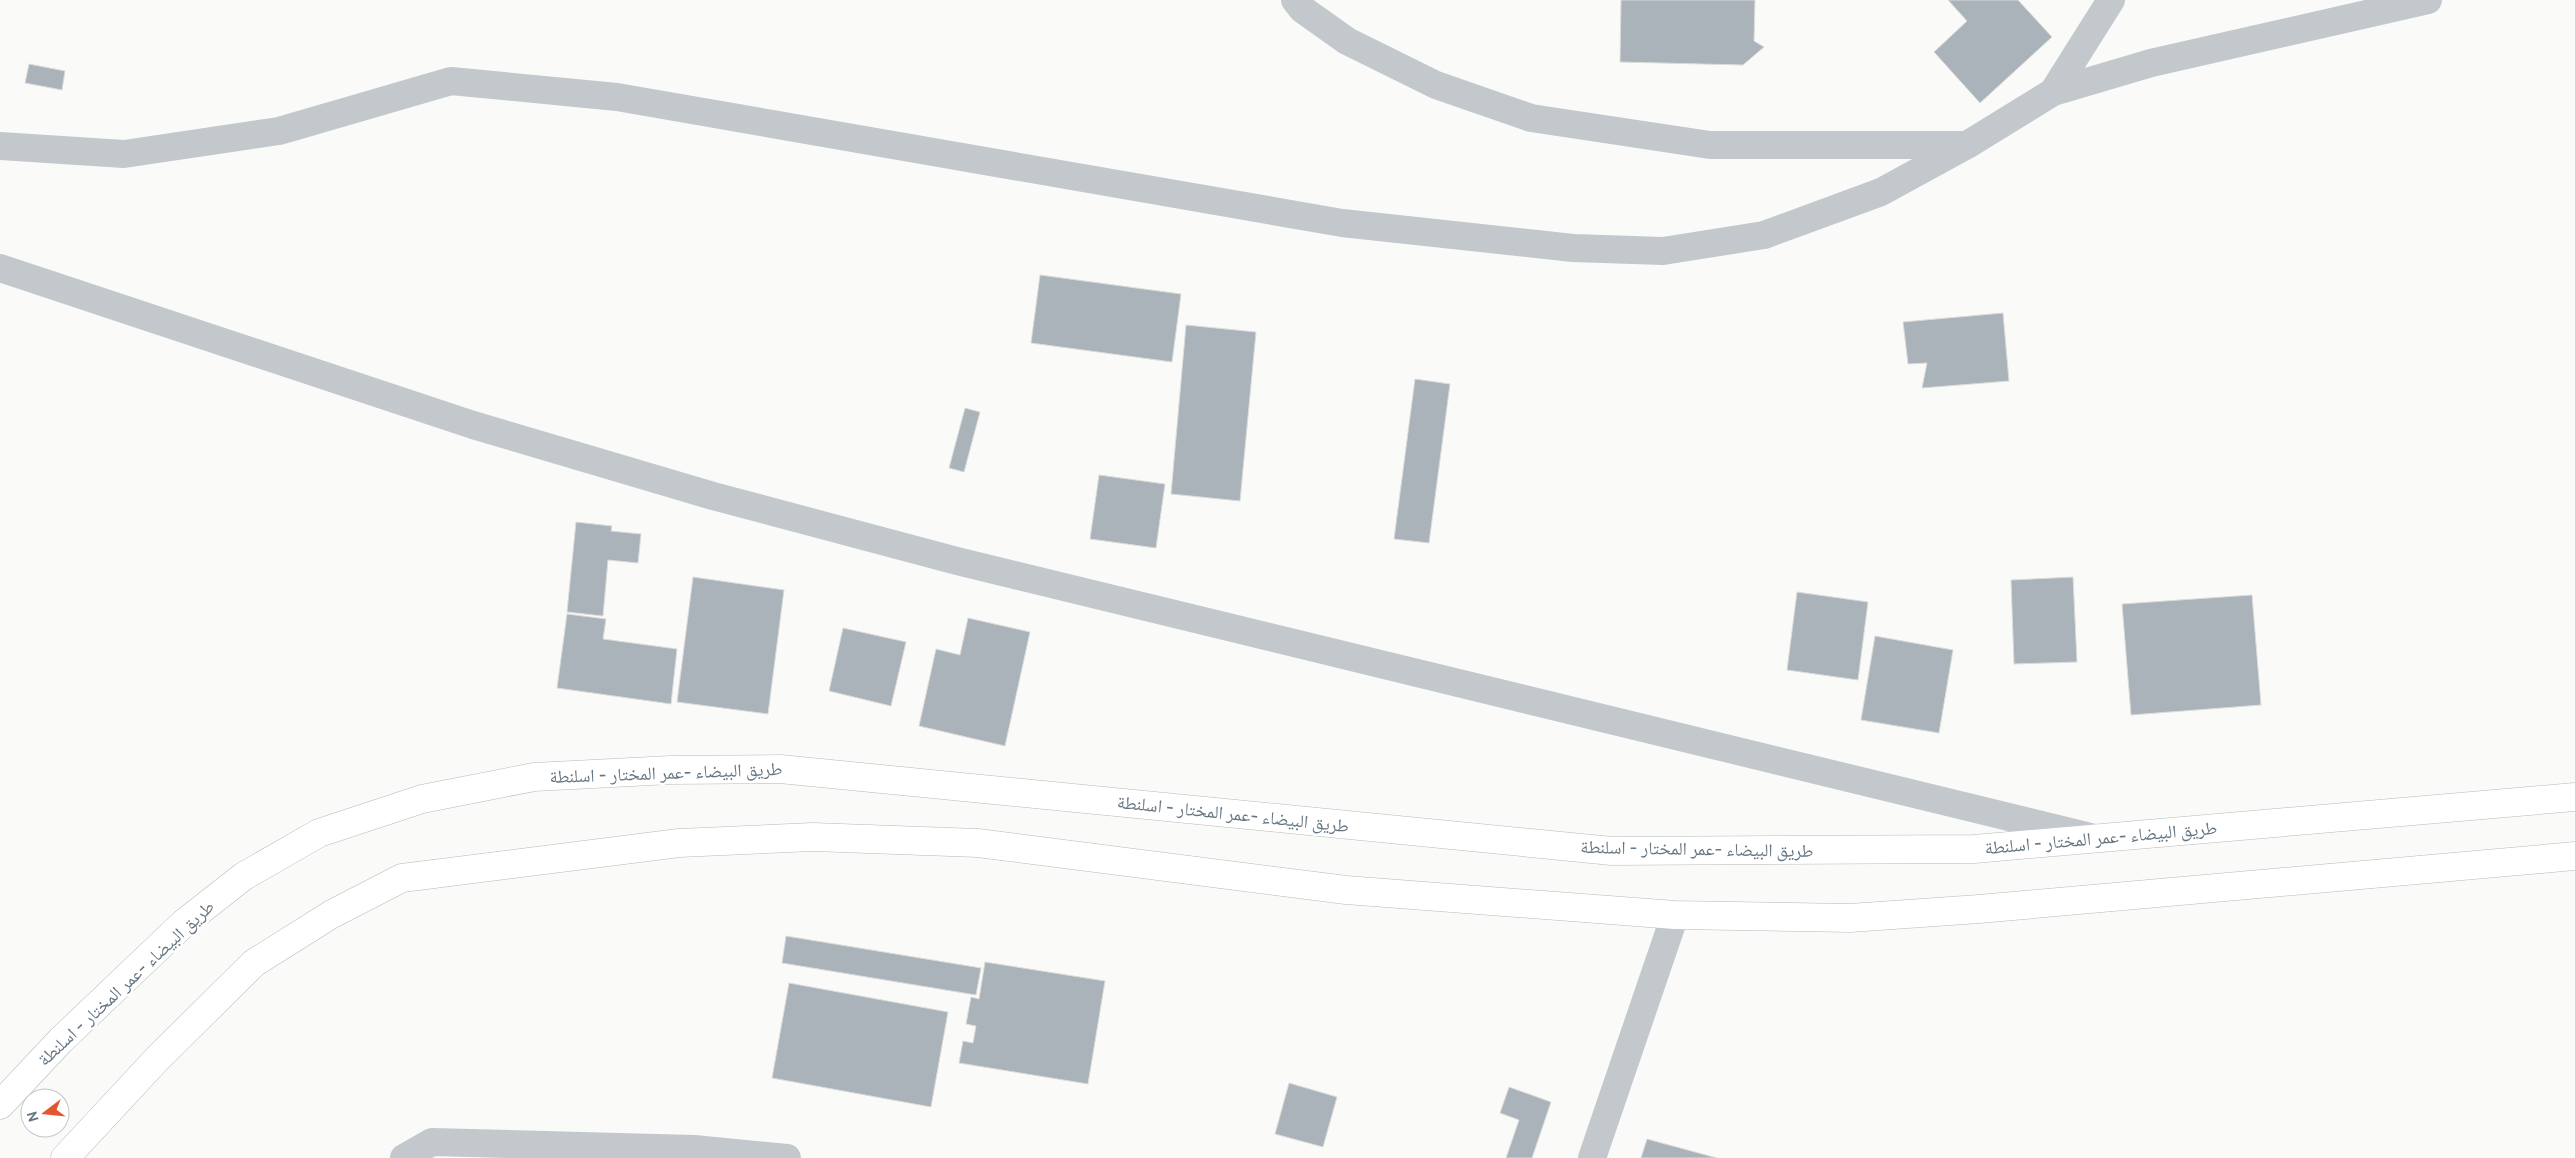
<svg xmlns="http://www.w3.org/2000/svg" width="2575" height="1158" font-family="Cabin,'Noto Naskh Arabic',sans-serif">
<rect width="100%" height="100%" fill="#fafaf8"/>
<path fill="#aab3b9" stroke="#dcdcda" d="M 1621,0 L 1755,0 L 1754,41 L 1764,47 L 1743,65 L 1620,62 Z
M 1948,0 L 2018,0 L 2052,37 L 1980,103 L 1934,52 L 1967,21 Z
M 29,64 L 65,71 L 62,90 L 25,83 Z
M 1040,275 L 1181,294 L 1172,362 L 1031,343 Z
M 2003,313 L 2009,381 L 1922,388 L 1927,363 L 1908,364 L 1903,322 Z
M 1186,325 L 1256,332 L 1240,501 L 1171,494 Z
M 1415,379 L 1450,384 L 1429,543 L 1394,539 Z
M 965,408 L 980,412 L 964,472 L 949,468 Z
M 1099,475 L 1165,484 L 1156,548 L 1090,539 Z
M 576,522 L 612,526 L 611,531 L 641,534 L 638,563 L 608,560 L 603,616 L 567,612 Z
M 693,577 L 784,590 L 768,714 L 677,702 Z
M 2073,577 L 2077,662 L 2014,664 L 2011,580 Z
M 1797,592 L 1868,602 L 1858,680 L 1787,670 Z
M 2252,595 L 2261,705 L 2131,715 L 2122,604 Z
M 567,614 L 606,619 L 603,639 L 677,649 L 671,704 L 557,688 Z
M 968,618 L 1030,632 L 1005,746 L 919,726 L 936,649 L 960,655 Z
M 843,628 L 906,642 L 891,706 L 829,691 Z
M 1875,636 L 1953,650 L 1939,733 L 1861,720 Z
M 786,936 L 981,968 L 976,995 L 782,963 Z
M 985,962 L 1105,981 L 1088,1084 L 959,1063 L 963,1041 L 973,1043 L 976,1026 L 966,1024 L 971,997 L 979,999 Z
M 789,983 L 948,1012 L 931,1107 L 772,1078 Z
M 1289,1083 L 1337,1097 L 1323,1147 L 1275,1134 Z
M 1509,1087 L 1551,1102 L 1532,1158 L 1506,1158 L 1519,1120 L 1500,1113 Z
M 1647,1139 L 1717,1158 L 1641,1158 Z"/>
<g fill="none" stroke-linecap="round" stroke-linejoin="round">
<defs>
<path id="major" d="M 0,1105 L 61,1040 L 184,923 L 244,876 L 319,833 L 422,799 L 534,777 L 671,770 L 780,769 L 1612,851 L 1974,849 L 2575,797
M 65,1158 L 157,1059 L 254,963 L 332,914 L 402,878 L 679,843 L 813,837 L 978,843 L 1346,890 L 1675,915 L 1850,918 L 1979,909 L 2575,856"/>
</defs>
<use href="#major" stroke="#b5babe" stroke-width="29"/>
<path stroke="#c3c8cc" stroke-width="28" d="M 1295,0 L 1302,9 L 1347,41 L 1436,85 L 1531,118 L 1710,145 L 1964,145
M 2053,92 L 2111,0
M 0,146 L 124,154 L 279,131 L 451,81 L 617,97 L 1342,223 L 1573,248 L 1663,251 L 1764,235 L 1881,192 L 1967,145 L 2053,92 L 2151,63 L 2428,0
M 0,268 L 473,425 L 713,496 L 957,561 L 2091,837
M 404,1158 L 432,1142 L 694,1149 L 787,1158
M 1592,1158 L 1675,915"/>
<use href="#major" stroke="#fff" stroke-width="28"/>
</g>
<g text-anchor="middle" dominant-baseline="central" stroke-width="5" stroke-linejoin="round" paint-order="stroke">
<g font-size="18" fill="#657683" stroke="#fff">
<text transform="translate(666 773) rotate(-2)">طريق البيضاء -عمر المختار - اسلنطة</text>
<text transform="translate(1233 814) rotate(6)">طريق البيضاء -عمر المختار - اسلنطة</text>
<text transform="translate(2101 838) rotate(-5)">طريق البيضاء -عمر المختار - اسلنطة</text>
<text transform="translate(1697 849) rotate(1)">طريق البيضاء -عمر المختار - اسلنطة</text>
<text transform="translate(126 983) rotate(-43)">طريق البيضاء -عمر المختار - اسلنطة</text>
</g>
</g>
<g transform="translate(45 1113) rotate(254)"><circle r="24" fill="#ffffff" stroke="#c1c8cd"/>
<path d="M0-4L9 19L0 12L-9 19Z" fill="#e4572e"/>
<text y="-8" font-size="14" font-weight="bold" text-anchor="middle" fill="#657683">N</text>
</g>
</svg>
